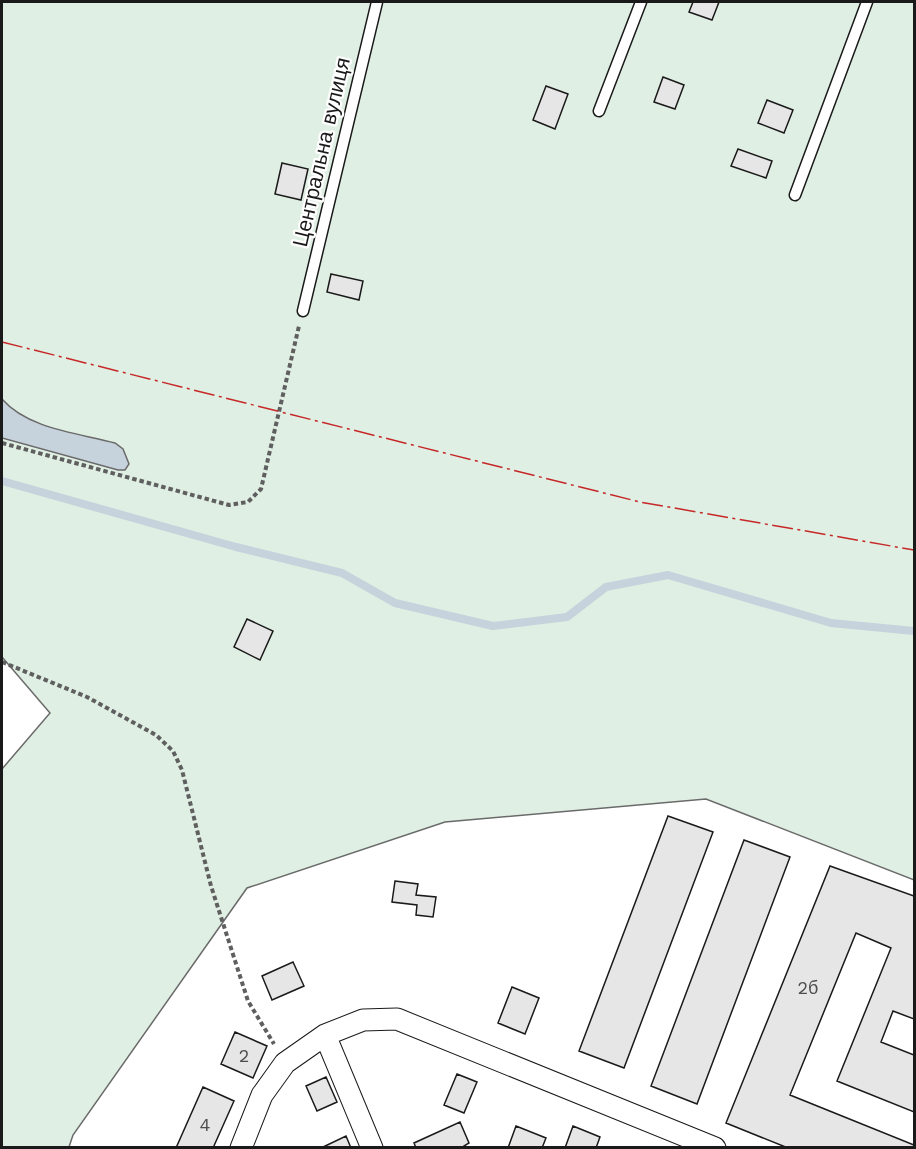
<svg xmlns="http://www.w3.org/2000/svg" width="916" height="1149" font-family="'Work Sans',sans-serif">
<rect width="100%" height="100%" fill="#fff"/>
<path fill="#e0efe3" stroke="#6a6a6a" stroke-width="1.5" d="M 2,2 L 914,2 L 914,880 L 706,799 L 445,822 L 247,888 L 73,1135 L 69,1147 L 2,1148 L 2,769 L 50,713 L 2,657 Z"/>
<path fill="#c6d2dc" stroke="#6a6a6a" stroke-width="1.5" d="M 2,399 C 28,429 78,433 115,443 L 123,449 L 129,464 L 125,470 L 118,470 L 2,438 Z"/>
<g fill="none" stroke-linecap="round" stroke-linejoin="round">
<path stroke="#c6d2dc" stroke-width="8" d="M 2,481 L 236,547 L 342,573 L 395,603 L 493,626 L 567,617 L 606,587 L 668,575 L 831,623 L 914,631"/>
</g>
<path fill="#e6e6e6" stroke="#1a1a1a" stroke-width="1.5" d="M 693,2 L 719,2 L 712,20 L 689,12 Z
M 663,77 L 684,85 L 675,109 L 654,102 Z
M 546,86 L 568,94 L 555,129 L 533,120 Z
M 767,100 L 793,110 L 784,133 L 758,123 Z
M 738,149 L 772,161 L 766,178 L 731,166 Z
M 282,163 L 308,169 L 301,200 L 275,194 Z
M 331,274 L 363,281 L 359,300 L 327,292 Z
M 247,619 L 273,631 L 260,660 L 234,647 Z
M 668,816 L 713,832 L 624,1068 L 579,1051 Z
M 744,840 L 790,857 L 697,1104 L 651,1086 Z
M 830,866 L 914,896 L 914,1019 L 893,1011 L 881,1042 L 914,1055 L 914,1112 L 837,1081 L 891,948 L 856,933 L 790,1095 L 914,1145 L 914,1148 L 788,1148 L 726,1123 Z
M 395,881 L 418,884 L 416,895 L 436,897 L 433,917 L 416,915 L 417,905 L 392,902 Z
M 293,962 L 304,986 L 272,1000 L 262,976 Z
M 512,987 L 539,998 L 525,1034 L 498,1023 Z
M 235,1032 L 267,1046 L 253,1078 L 221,1064 Z
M 457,1074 L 477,1082 L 464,1113 L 444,1105 Z
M 326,1077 L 337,1102 L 317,1111 L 306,1086 Z
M 203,1087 L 234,1101 L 213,1148 L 176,1148 Z
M 460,1122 L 469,1143 L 461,1148 L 416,1148 L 414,1143 Z
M 516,1126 L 546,1138 L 542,1148 L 508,1148 Z
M 573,1126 L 600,1137 L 596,1148 L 565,1148 Z
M 346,1136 L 351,1148 L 321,1148 Z"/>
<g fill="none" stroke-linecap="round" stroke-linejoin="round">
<defs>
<path id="service" d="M 599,111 L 641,2
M 795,195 L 867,2
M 303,311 L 377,2"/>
<path id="minor" d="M 325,1035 L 372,1148
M 241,1148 L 262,1095 L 285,1063 L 325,1035 L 363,1020 L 397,1019 L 715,1148"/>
</defs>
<use href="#service" stroke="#1a1a1a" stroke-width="13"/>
<use href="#minor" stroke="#1a1a1a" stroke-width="23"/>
<path stroke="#5f5f5f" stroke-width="4" stroke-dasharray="4.5 3" stroke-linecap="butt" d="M 2,443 L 229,505 L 248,502 L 261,489 L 299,326
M 2,662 L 87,697 L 156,735 L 173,751 L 182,770 L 211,886 L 248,1001 L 274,1044"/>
<use href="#service" stroke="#fff" stroke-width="10"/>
<use href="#minor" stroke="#fff" stroke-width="21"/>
<path stroke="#c62828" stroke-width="1.5" stroke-dasharray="21 4.5 3 4.5" stroke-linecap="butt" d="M 2,342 L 640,502 L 914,550"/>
</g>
<g text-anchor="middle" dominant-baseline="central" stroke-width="4.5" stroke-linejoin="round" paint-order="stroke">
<g font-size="18" fill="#4d4d4d">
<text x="808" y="987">2б</text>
<text x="244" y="1055">2</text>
<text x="205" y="1124">4</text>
</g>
<g font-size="21" fill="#1a1a1a" stroke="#fff">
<text transform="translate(321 152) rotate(-77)">Центральна вулиця</text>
</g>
</g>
<rect width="916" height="1149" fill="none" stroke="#1a1a1a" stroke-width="6"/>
</svg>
